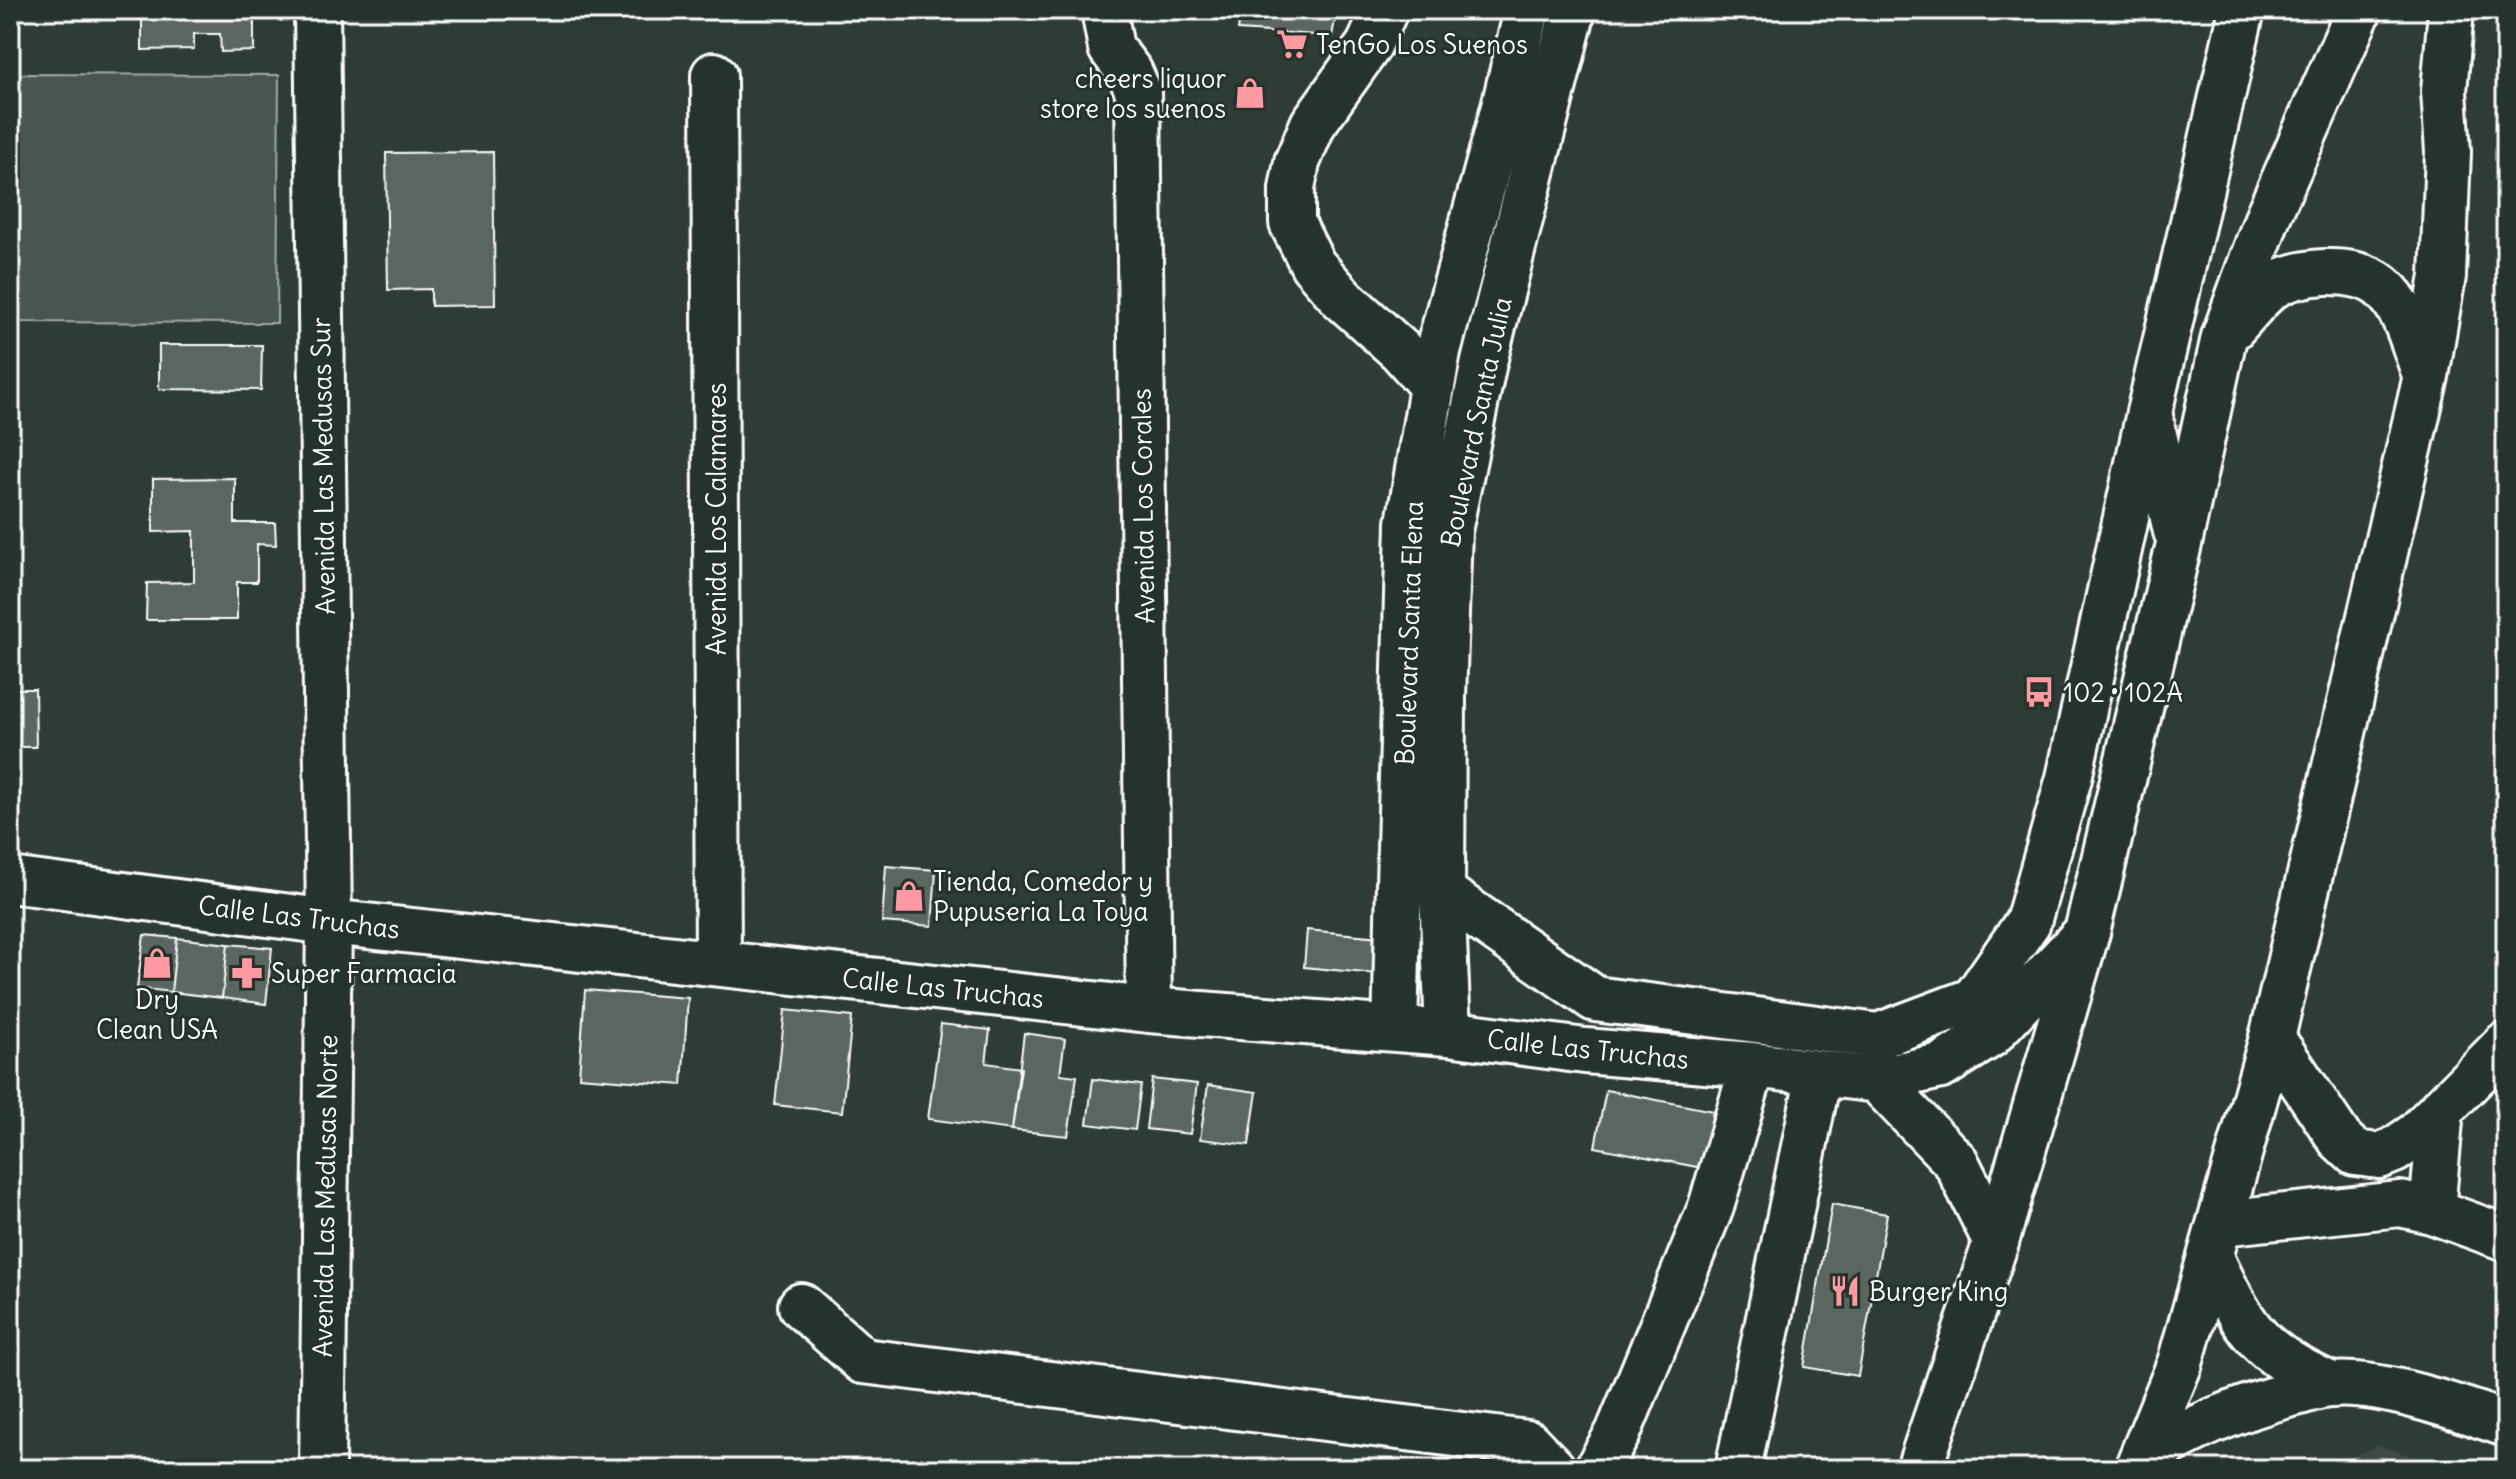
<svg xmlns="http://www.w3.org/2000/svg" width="2516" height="1479" font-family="Delius,sans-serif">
<rect width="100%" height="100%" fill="#2f3b35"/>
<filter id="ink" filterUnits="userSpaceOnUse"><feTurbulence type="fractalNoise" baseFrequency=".0125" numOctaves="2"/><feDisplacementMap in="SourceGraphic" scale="16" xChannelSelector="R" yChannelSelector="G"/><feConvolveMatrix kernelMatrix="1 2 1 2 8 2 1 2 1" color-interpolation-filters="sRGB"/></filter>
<g filter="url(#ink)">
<path fill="#3c4842" d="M 2378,1445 L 2450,1469 L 2322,1469 Z"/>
<path fill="#4a544f" stroke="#a4aaa7" stroke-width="2" d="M 11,74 L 279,75 L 277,323 L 10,322 Z"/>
<path fill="#5b6661" stroke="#fff" stroke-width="2" d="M 142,10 L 294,10 L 294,20 L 254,20 L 254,51 L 221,52 L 220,34 L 194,34 L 194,49 L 142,50 Z
M 1241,10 L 1337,10 L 1332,36 L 1238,30 Z
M 493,152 L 495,305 L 431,306 L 431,289 L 388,290 L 386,153 Z
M 159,345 L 262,345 L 261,390 L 159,389 Z
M 235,478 L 235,523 L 275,523 L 276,545 L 257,544 L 257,582 L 237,582 L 237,620 L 146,620 L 147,583 L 194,582 L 194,531 L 153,532 L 153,479 Z
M 10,689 L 35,689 L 36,747 L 10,747 Z
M 886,866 L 936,870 L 932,926 L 882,922 Z
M 1307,930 L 1379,937 L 1375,974 L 1304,967 Z
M 144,935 L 177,938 L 171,992 L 137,988 Z
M 177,938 L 228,944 L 222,998 L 171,992 Z
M 228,944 L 272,948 L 266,1004 L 222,998 Z
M 585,990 L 688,998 L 682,1085 L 579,1077 Z
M 785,1010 L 852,1017 L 842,1112 L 775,1105 Z
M 941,1024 L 990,1030 L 986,1063 L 1021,1068 L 1012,1130 L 928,1119 Z
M 1024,1033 L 1065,1039 L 1060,1074 L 1077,1076 L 1068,1136 L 1012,1130 Z
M 1093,1079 L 1141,1085 L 1135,1130 L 1087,1124 Z
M 1152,1079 L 1197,1084 L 1190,1134 L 1146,1129 Z
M 1208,1085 L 1257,1092 L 1249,1145 L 1200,1139 Z
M 1606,1090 L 1713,1111 L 1702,1168 L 1595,1147 Z
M 1832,1204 L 1887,1214 L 1858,1376 L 1804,1367 Z"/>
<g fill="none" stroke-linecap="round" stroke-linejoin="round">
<defs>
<path id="minor" d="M 317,10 L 329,922 L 322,1469
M 1104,10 L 1111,48 L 1130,73 L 1138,91 L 1149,1010
M 1385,10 L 1369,45 L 1313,124 L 1297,162 L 1292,189 L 1292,223 L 1313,265 L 1342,298 L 1401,351 L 1432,386
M 714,75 L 718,963
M 10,880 L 329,922 L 1149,1010 L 1448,1033 L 1585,1051 L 1753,1065 L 1877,1080 L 1941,1066 L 1990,1035 L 2087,932
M 1442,892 L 1595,999 L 1878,1036 L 1974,1000 L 2028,922 L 2069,778 L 2149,413 L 2242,10
M 1395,1029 L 1409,523 L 1438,351 L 1504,107 L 1527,10
M 1448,1033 L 1442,892 L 1443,697 L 1449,531 L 1484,362 L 1573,10
M 2272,1038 L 2340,1139 L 2355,1153 L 2379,1156 L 2394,1150 L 2416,1135 L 2506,1044
M 1877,1080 L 1956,1162 L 1996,1242
M 2432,1211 L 2441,1109
M 2221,1223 L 2400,1204 L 2432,1211 L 2506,1238
M 801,1306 L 863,1361 L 1528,1443 L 1553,1469
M 1597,1469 L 1618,1433 L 1711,1207 L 1753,1065
M 1738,1469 L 1819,1074"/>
<path id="major" d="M 2211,1258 C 2245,1330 2256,1351 2331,1385
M 2143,1458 C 2192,1427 2240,1407 2296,1393 C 2307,1390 2320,1385 2332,1385 C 2381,1381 2459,1408 2506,1424"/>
<path id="highway" d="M 2232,328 C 2244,316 2256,299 2270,288 C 2296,269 2355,265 2381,286 C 2406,306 2414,347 2425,374
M 2149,413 L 2176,531
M 1919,1469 L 1996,1242 L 2087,932 L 2179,544 L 2224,337 L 2268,216 L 2359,10
M 2137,1469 L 2180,1363 L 2272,1038 L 2426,376 L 2443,276 L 2448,152 L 2444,91 L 2451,10"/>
</defs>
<use href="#minor" stroke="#fff" stroke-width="50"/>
<use href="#major" stroke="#fff" stroke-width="50"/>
<use href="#highway" stroke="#fff" stroke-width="50"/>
<use href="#minor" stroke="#26332d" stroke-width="44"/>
<use href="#major" stroke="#26332d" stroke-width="44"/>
<use href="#highway" stroke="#26332d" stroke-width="44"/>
</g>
</g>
<defs>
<symbol id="supermarket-bare" viewBox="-9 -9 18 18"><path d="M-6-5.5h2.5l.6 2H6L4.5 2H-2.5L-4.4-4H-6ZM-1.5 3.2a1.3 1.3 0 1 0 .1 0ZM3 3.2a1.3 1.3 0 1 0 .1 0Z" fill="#ff9aa2" stroke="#26332d" stroke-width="2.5" paint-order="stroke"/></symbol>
<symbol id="shop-bare" viewBox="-9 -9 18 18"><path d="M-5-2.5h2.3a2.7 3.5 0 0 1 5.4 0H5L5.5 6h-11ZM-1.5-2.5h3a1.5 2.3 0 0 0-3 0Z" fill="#ff9aa2" stroke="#26332d" stroke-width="2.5" paint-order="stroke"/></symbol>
<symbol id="bus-bare" viewBox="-9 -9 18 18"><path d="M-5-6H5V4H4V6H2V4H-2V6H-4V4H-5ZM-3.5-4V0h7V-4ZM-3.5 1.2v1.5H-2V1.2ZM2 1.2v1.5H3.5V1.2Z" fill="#ff9aa2" stroke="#26332d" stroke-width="2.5" paint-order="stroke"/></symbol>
<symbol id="pharmacy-bare" viewBox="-9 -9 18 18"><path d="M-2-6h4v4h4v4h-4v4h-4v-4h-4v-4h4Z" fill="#ff9aa2" stroke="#26332d" stroke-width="2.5" paint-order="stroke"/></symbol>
<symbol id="restaurant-bare" viewBox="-9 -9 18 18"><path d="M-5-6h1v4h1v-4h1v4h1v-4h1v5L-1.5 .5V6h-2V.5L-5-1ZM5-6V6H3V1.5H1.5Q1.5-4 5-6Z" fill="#ff9aa2" stroke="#26332d" stroke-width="2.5" paint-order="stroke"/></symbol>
</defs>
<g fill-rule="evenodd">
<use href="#supermarket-bare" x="1270" y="22" width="44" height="44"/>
<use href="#shop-bare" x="1228" y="71" width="44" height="44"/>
<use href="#bus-bare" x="2017" y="670" width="44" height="44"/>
<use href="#shop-bare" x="887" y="874" width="44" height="44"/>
<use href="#shop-bare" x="135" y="941" width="44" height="44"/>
<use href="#pharmacy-bare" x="225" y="951" width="44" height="44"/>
<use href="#restaurant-bare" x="1823" y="1269" width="44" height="44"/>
</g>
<g text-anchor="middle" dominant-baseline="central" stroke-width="6" stroke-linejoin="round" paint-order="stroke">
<g font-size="26" fill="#fff" stroke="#26332d" text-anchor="start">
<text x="1316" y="44">TenGo Los Suenos</text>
<text x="1226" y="78" text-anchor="end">cheers liquor<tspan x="1226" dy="30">store los suenos</tspan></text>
<text x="2063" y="692">102 • 102A</text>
<text x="933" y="881">Tienda, Comedor y<tspan x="933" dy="30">Pupuseria La Toya</tspan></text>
<text x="271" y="973">Super Farmacia</text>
<text x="157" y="999" text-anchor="middle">Dry<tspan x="157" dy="30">Clean USA</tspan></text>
<text x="1869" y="1291">Burger King</text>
</g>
<g font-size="26" fill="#fff" stroke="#26332d">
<text transform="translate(1476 422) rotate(-78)">Boulevard Santa Julia</text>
<text transform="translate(323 466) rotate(-91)">Avenida Las Medusas Sur</text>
<text transform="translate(1143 506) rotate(-91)">Avenida Los Corales</text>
<text transform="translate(716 519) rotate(-90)">Avenida Los Calamares</text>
<text transform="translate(1409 633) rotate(-88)">Boulevard Santa Elena</text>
<text transform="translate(299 917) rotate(7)">Calle Las Truchas</text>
<text transform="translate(943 988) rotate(6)">Calle Las Truchas</text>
<text transform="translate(1588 1049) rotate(6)">Calle Las Truchas</text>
<text transform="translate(325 1196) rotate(-89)">Avenida Las Medusas Norte</text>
</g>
</g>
<rect width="2516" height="1479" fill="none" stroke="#26332d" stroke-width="40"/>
<rect x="20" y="20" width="2476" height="1439" fill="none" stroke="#fff" stroke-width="3" filter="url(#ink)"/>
</svg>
